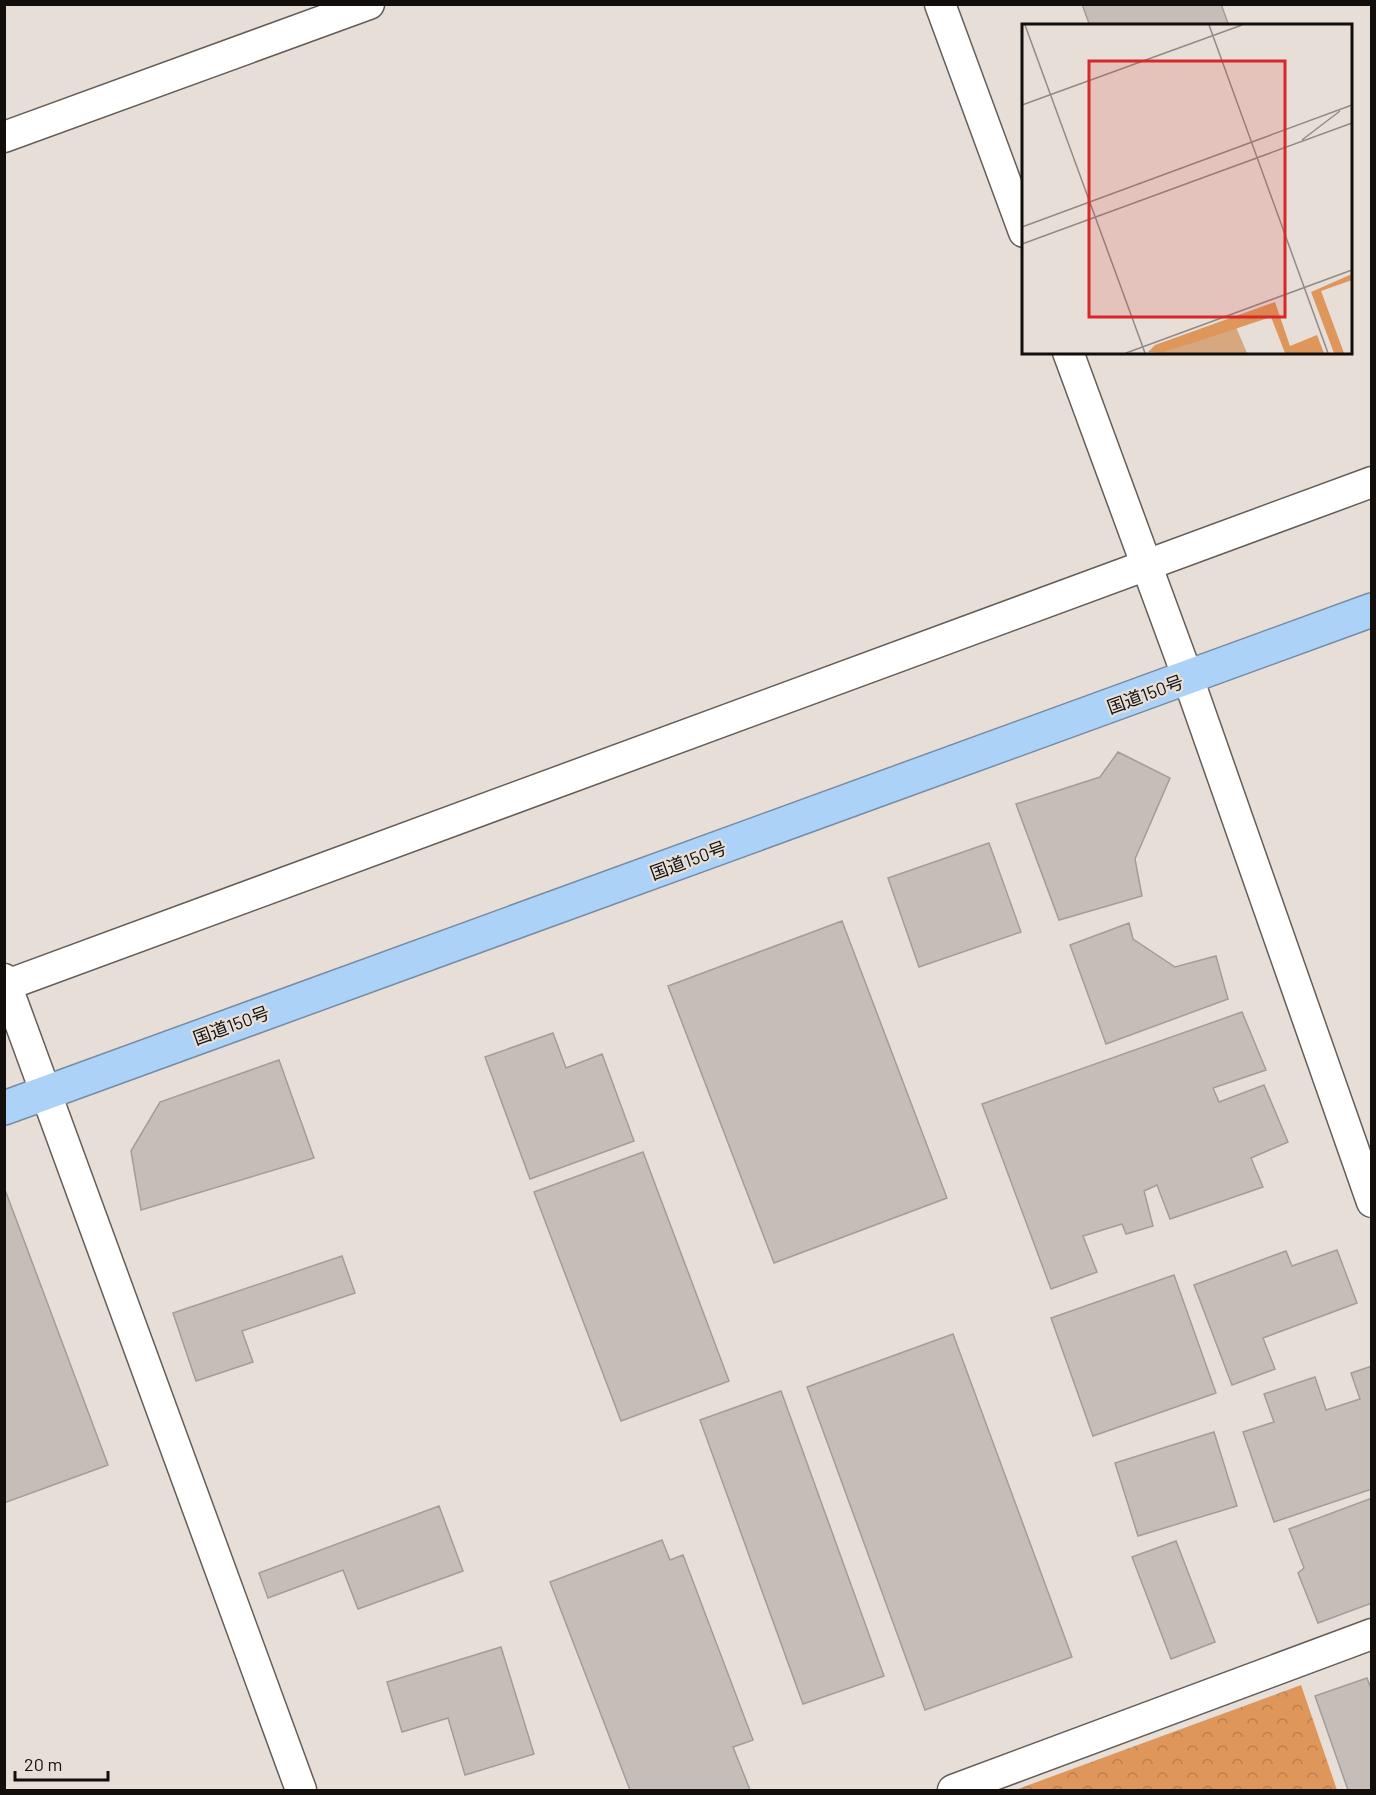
<svg xmlns="http://www.w3.org/2000/svg" width="1376" height="1795" font-family="Barlow,'Noto Sans JP',sans-serif">
<defs>
<pattern id="forest-crowns" width="20" height="18" patternUnits="userSpaceOnUse" patternTransform="scale(1.5)"><rect width="20" height="18" fill="#de965a"/><path d="M2 6a3 3 0 1 1 6 0M12 15a3 3 0 1 1 6 0" fill="none" stroke="#bd804d"/></pattern>
</defs>
<rect width="100%" height="100%" fill="#e7ded8"/>
<path fill="url(#forest-crowns)" d="M 1301,1685 L 1337,1790 L 1015,1790 Z"/>
<path fill="#c5bdb7" stroke="#a49c96" stroke-width="1.5" d="M 1082,4 L 1221,4 L 1229,26 L 1090,26 Z
M 1118,752 L 1170,778 L 1135,859 L 1142,896 L 1059,920 L 1016,804 L 1100,777 Z
M 989,843 L 1021,932 L 919,967 L 888,878 Z
M 842,921 L 947,1198 L 774,1263 L 668,986 Z
M 1129,923 L 1133,939 L 1175,967 L 1216,956 L 1228,999 L 1106,1044 L 1070,945 Z
M 1242,1012 L 1266,1070 L 1213,1088 L 1219,1102 L 1264,1085 L 1288,1142 L 1251,1158 L 1263,1187 L 1170,1219 L 1157,1185 L 1144,1191 L 1153,1226 L 1126,1234 L 1122,1224 L 1083,1236 L 1097,1272 L 1051,1289 L 982,1104 Z
M 553,1033 L 566,1068 L 602,1054 L 634,1141 L 530,1179 L 485,1057 Z
M 279,1060 L 314,1158 L 141,1210 L 131,1151 L 160,1102 Z
M 643,1152 L 729,1381 L 621,1421 L 534,1192 Z
M 4,1187 L 108,1465 L 4,1503 Z
M 1337,1250 L 1357,1303 L 1263,1338 L 1275,1369 L 1232,1385 L 1194,1285 L 1286,1251 L 1292,1266 Z
M 342,1256 L 355,1293 L 242,1331 L 253,1362 L 196,1381 L 173,1313 Z
M 1174,1275 L 1216,1393 L 1093,1436 L 1051,1318 Z
M 953,1334 L 1072,1657 L 925,1710 L 807,1387 Z
M 1372,1366 L 1372,1489 L 1274,1522 L 1243,1432 L 1274,1422 L 1264,1394 L 1315,1377 L 1326,1410 L 1360,1399 L 1351,1373 Z
M 781,1391 L 884,1676 L 803,1704 L 700,1420 Z
M 1214,1432 L 1237,1506 L 1138,1536 L 1115,1463 Z
M 1372,1498 L 1372,1603 L 1318,1623 L 1298,1573 L 1304,1568 L 1289,1529 Z
M 439,1506 L 463,1571 L 358,1609 L 343,1570 L 268,1598 L 259,1573 Z
M 662,1540 L 670,1560 L 683,1555 L 753,1740 L 733,1747 L 750,1790 L 630,1790 L 550,1582 Z
M 1176,1541 L 1215,1642 L 1171,1659 L 1132,1557 Z
M 501,1647 L 534,1754 L 465,1775 L 448,1718 L 402,1732 L 387,1682 Z
M 1367,1678 L 1372,1691 L 1372,1790 L 1348,1790 L 1315,1696 Z"/>
<g fill="none" stroke-linecap="round" stroke-linejoin="round">
<defs>
<path id="minor" d="M 940,4 L 1024,232
M 4,137 L 369,4
M 1068,352 L 1188,678 L 1372,1202
M 4,979 L 301,1790
M 4,986 L 1372,482
M 953,1790 L 1372,1634"/>
<path id="highway" d="M 4,1108 L 1372,610"/>
</defs>
<use href="#minor" stroke="#645d58" stroke-width="33"/>
<use href="#highway" stroke="#768da5" stroke-width="36"/>
<use href="#minor" stroke="#fff" stroke-width="30"/>
<use href="#highway" stroke="#acd2f8" stroke-width="33"/>
</g>
<g text-anchor="middle" dominant-baseline="central" stroke-width="4.5" stroke-linejoin="round" paint-order="stroke">
<g font-size="18" fill="#110e0c" stroke="#e7ded8">
<text transform="translate(1145 694) rotate(-20)">国道150号</text>
<text transform="translate(688 860) rotate(-20)">国道150号</text>
<text transform="translate(231 1025) rotate(-20)">国道150号</text>
</g>
</g>
<g transform="translate(1022 24)">
<rect width="330" height="330" fill="#e7ded8"/>
<path d="M 214,303 L 225,329 L 140,329 Z" fill="#d7a77f"/>
<path d="M 330,250 L 330,256 L 299,267 L 322,329 L 312,329 L 289,268 ZM 253,278 L 268,322 L 295,311 L 302,329 L 263,329 L 249,293 L 140,329 L 126,328 L 133,321 Z" fill="#de965a"/>
<path fill="none" stroke="#918b86" stroke-width="1.5" d="M 3,1 L 123,329M 187,1 L 306,329M 0,81 L 220,1M 280,116 L 318,87M 0,203 L 330,81M 0,220 L 330,99M 104,329 L 330,246"/>
<path fill="#d62828" fill-opacity="0.15" stroke="#d62828" stroke-width="3" d="M 67,37 L 263,37 L 263,293 L 67,293 Z"/>
<rect width="330" height="330" fill="none" stroke="#110e0c" stroke-width="3"/>
</g>
<rect width="1376" height="1795" fill="none" stroke="#110e0c" stroke-width="12"/>
<path d="M15 1771v9h93v-9" fill="none" stroke="#110e0c" stroke-width="3"/>
<text x="24" y="1771" font-size="18" fill="#110e0c" stroke="#e7ded8" stroke-width="4.5" paint-order="stroke">20 m</text>
</svg>
